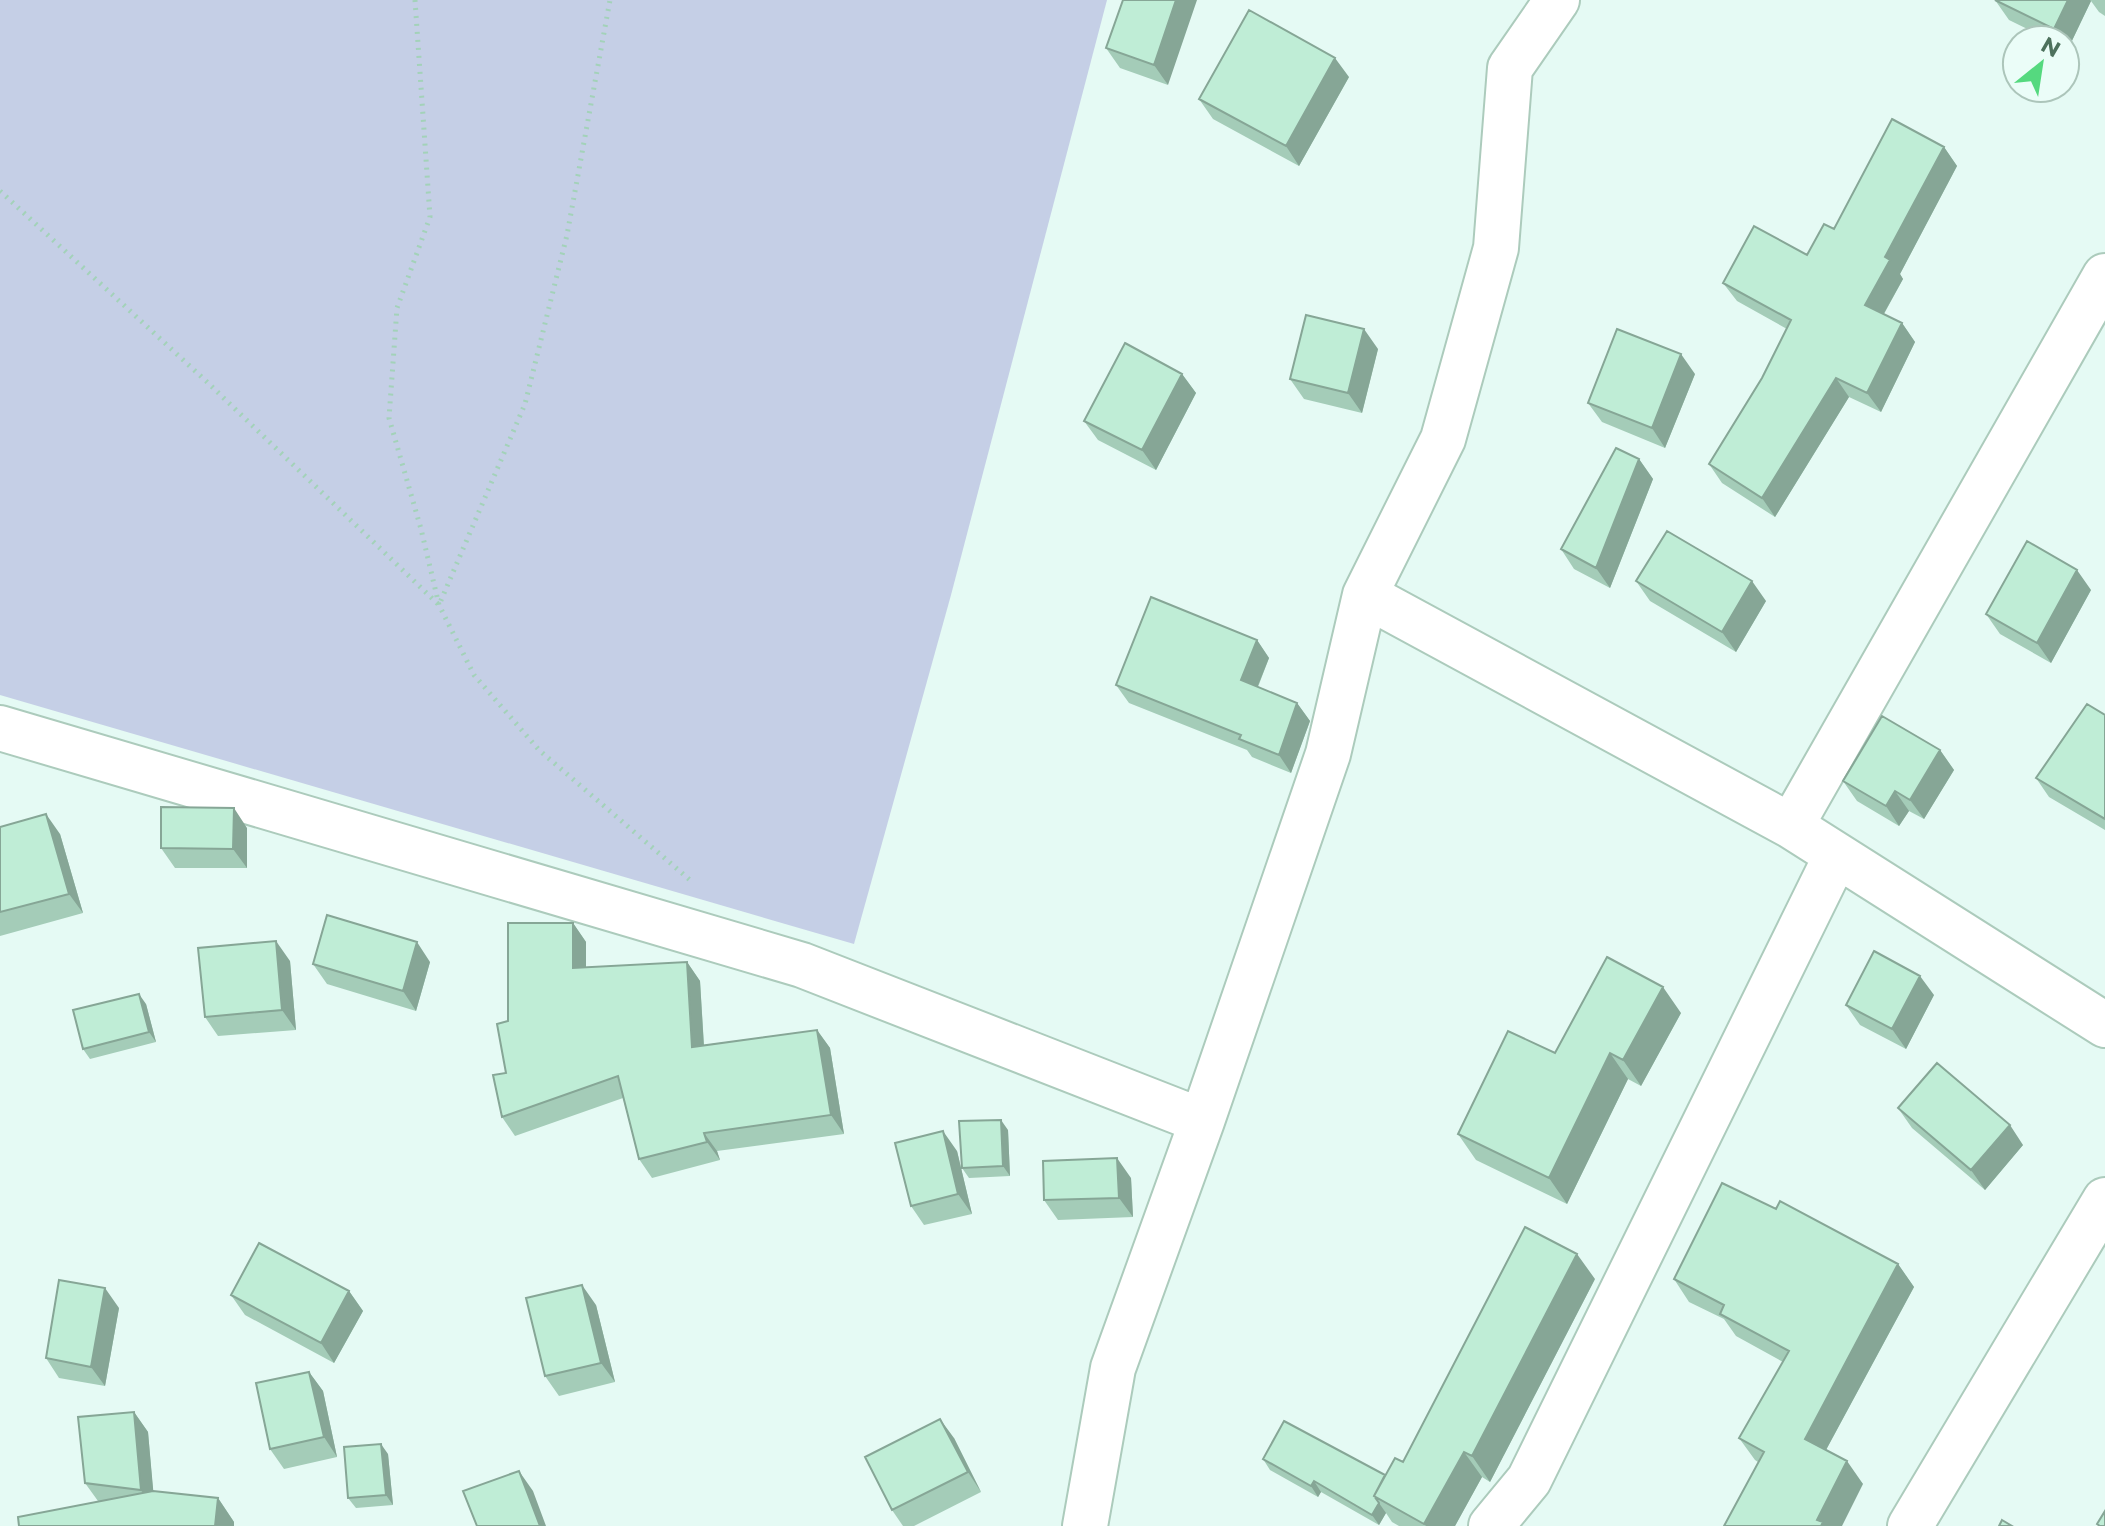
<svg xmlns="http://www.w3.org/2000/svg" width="2105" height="1526" font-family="Montserrat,sans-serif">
<rect width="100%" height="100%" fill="#e5faf4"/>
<path fill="#c5cfe6" d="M 0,0 L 1107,0 L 951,595 L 854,944 L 0,695 Z"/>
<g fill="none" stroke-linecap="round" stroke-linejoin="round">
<defs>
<path id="minor" d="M 1365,595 L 1791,826 L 2105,1025
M 0,728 L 802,965 L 1202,1121
M 1791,826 L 2105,276
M 1085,1526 L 1113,1368 L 1202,1121 L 1328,754 L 1365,595 L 1443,439 L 1496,248 L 1510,68 L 1557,0
M 1491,1526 L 1529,1480 L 1836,856
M 1910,1526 L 2105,1200"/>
</defs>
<use href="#minor" stroke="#accbbc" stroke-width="48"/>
<path stroke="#a3d2b9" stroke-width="5" stroke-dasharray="2 6" stroke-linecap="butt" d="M 415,0 L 430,217 L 397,308 L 389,418 L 421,529 L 439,605 L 474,675 L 539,750 L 690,880
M 0,191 L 206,381 L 439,605 L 525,404 L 567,235 L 610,0"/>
<use href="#minor" stroke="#fff" stroke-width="44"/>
</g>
<path fill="#a4ccb8" d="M 1123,0 L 1168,85 L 1120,68 L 1106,48 Z
M 1995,0 L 2105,0 L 2105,16 L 2099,12 L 2091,1 L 2068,49 L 2065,47 L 2065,40 L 2050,40 L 2009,20 Z
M 1349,77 L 1299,166 L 1213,119 L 1199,99 Z
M 1944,147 L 1957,166 L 1900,274 L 1903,279 L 1884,314 L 1902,323 L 1915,342 L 1881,412 L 1849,397 L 1775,517 L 1722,483 L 1709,464 L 1762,378 L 1787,329 L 1737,301 L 1723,283 L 1807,255 L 1834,229 Z
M 1378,349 L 1362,413 L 1304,399 L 1290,379 Z
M 1182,374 L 1196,393 L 1156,470 L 1098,440 L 1084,421 Z
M 1695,374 L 1665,448 L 1602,422 L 1588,403 Z
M 1639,459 L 1653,479 L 1610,588 L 1574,569 L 1561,549 Z
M 1636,581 L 1766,601 L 1736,652 L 1650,601 Z
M 2091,590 L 2051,663 L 2000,634 L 1986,614 Z
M 1257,640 L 1269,658 L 1258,687 L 1297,703 L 1310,721 L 1291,773 L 1252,757 L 1247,750 L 1129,703 L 1116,685 Z
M 2105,715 L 2105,830 L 2049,797 L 2036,778 Z
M 1940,750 L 1954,770 L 1924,819 L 1909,811 L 1899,826 L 1857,801 L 1843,781 Z
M 0,827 L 60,834 L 83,913 L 0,936 Z
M 247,828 L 247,868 L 175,868 L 161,848 Z
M 573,923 L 586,942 L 586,967 L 687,962 L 700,981 L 704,1045 L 817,1030 L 830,1048 L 844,1134 L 717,1151 L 720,1160 L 652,1178 L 639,1159 L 623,1098 L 515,1136 L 502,1117 L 506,1073 L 508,1021 Z
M 290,961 L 296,1030 L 218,1036 L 205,1017 Z
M 430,962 L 416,1011 L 327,984 L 313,964 Z
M 1934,995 L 1906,1049 L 1860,1025 L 1846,1005 Z
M 146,1004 L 156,1042 L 90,1059 L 83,1049 Z
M 1681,1013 L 1641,1086 L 1628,1079 L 1567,1204 L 1476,1160 L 1458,1134 L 1555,1053 Z
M 1898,1108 L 2023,1145 L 1985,1190 L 1912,1128 Z
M 1008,1130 L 1010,1176 L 969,1178 L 962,1168 Z
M 957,1151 L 972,1214 L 924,1225 L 911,1206 Z
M 1131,1178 L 1133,1217 L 1058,1220 L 1044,1200 Z
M 1776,1209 L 1898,1264 L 1914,1287 L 1826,1450 L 1863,1484 L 1758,1462 L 1755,1460 L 1739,1438 L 1783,1362 L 1736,1336 L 1724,1319 L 1689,1302 L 1674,1279 Z
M 1595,1279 L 1490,1482 L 1482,1477 L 1455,1526 L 1399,1526 L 1392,1522 L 1386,1513 L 1379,1525 L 1321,1492 L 1318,1497 L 1270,1470 L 1263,1459 L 1385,1475 L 1403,1462 Z
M 349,1291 L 363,1311 L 334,1363 L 245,1315 L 231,1295 Z
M 596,1305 L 615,1382 L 559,1396 L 545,1376 Z
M 119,1308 L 105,1386 L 59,1378 L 46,1358 Z
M 309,1372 L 323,1391 L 337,1457 L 284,1469 L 270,1449 Z
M 134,1412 L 148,1432 L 153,1491 L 218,1498 L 234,1522 L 98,1501 L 85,1483 Z
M 954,1438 L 981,1492 L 914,1526 L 903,1526 L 892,1510 Z
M 388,1454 L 393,1505 L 356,1508 L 348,1498 Z"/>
<path fill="#86a696" d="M 1176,0 L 1197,0 L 1168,85 L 1154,65 Z
M 2068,0 L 2090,0 L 2091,1 L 2068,49 L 2065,45 L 2065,40 L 2062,40 L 2054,29 Z
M 1335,58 L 1349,77 L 1299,166 L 1286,146 Z
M 1944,147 L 1957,166 L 1900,274 L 1903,279 L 1878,324 L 1865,305 L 1885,257 Z
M 1902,323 L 1915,342 L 1881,412 L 1867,393 Z
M 1364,329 L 1378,349 L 1362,413 L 1348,393 Z
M 1681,354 L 1695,374 L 1665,448 L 1652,428 Z
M 1182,374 L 1196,393 L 1156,470 L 1142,450 Z
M 1836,378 L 1849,397 L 1775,517 L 1762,498 Z
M 1639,459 L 1653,479 L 1610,588 L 1596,568 Z
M 2077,570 L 2091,590 L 2051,663 L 2037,643 Z
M 1752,581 L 1766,601 L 1736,652 L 1722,632 Z
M 1257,640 L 1269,658 L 1253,698 L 1241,680 Z
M 1297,703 L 1310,721 L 1291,773 L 1279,755 Z
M 1940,750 L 1954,770 L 1924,819 L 1910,800 Z
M 1895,791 L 1909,811 L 1899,826 L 1886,806 Z
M 234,808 L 247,828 L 247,868 L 233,849 Z
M 46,814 L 60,834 L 83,913 L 69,894 Z
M 573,923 L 586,942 L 586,986 L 573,968 Z
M 276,941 L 290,961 L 296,1030 L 282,1010 Z
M 417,942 L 430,962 L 416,1011 L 403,991 Z
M 687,962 L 700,981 L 705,1065 L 692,1047 Z
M 1920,976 L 1934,995 L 1906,1049 L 1892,1029 Z
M 1663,987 L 1681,1013 L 1641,1086 L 1623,1060 Z
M 139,994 L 146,1004 L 156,1042 L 149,1032 Z
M 817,1030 L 830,1048 L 844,1134 L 831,1115 Z
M 1610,1053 L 1628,1079 L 1567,1204 L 1549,1178 Z
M 1001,1120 L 1008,1130 L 1010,1176 L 1003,1166 Z
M 2010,1125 L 2023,1145 L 1985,1190 L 1971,1170 Z
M 943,1131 L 957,1151 L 972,1214 L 958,1194 Z
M 704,1133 L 717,1151 L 720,1160 L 707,1142 Z
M 1117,1158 L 1131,1178 L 1133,1217 L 1119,1198 Z
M 1577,1254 L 1595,1279 L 1490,1482 L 1472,1456 Z
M 1898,1264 L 1914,1287 L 1820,1461 L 1805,1439 Z
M 582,1285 L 596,1305 L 615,1382 L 601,1363 Z
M 105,1288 L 119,1308 L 105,1386 L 91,1367 Z
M 349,1291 L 363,1311 L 334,1363 L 321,1343 Z
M 309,1372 L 323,1391 L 337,1457 L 324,1437 Z
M 134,1412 L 148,1432 L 155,1510 L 141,1490 Z
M 940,1419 L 954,1438 L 981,1492 L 968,1472 Z
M 381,1444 L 388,1454 L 393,1505 L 386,1495 Z
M 1464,1452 L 1482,1477 L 1455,1526 L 1426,1526 L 1424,1524 Z
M 1847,1461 L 1863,1484 L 1842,1526 L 1821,1526 L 1817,1520 Z
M 519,1471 L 533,1491 L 546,1526 L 540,1526 Z
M 1314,1481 L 1321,1492 L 1318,1497 L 1311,1486 Z
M 218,1498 L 234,1522 L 234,1526 L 215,1526 Z
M 1379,1503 L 1386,1513 L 1379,1525 L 1372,1515 Z"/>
<path fill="#bfedd6" stroke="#86a696" stroke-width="2" d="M 1123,0 L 1176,0 L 1154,65 L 1106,48 Z
M 1995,0 L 2068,0 L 2054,29 Z
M 1249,10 L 1335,58 L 1286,146 L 1199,99 Z
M 1892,119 L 1944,147 L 1885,257 L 1890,260 L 1865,305 L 1902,323 L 1867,393 L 1836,378 L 1762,498 L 1709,464 L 1762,378 L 1791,320 L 1723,283 L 1754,226 L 1807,255 L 1824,224 L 1834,229 Z
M 1306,315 L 1364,329 L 1348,393 L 1290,379 Z
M 1617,329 L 1681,354 L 1652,428 L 1588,403 Z
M 1125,343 L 1182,374 L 1142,450 L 1084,421 Z
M 1616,448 L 1639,459 L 1596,568 L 1561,549 Z
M 1667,531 L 1752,581 L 1722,632 L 1636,581 Z
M 2027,541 L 2077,570 L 2037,643 L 1986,614 Z
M 1151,597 L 1257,640 L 1241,680 L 1297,703 L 1279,755 L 1239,739 L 1241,735 L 1116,685 Z
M 2087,704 L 2105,715 L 2105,819 L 2036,778 Z
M 1882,716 L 1940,750 L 1910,800 L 1895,791 L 1886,806 L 1843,781 Z
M 161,807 L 234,808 L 233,849 L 161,848 Z
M 46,814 L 69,894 L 0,912 L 0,827 Z
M 327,915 L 417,942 L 403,991 L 313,964 Z
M 508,923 L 573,923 L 573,968 L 687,962 L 692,1047 L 817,1030 L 831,1115 L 704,1133 L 707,1142 L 639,1159 L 618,1076 L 502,1117 L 493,1075 L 506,1073 L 497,1024 L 508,1021 Z
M 276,941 L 282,1010 L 205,1017 L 198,948 Z
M 1874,951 L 1920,976 L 1892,1029 L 1846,1005 Z
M 1607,957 L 1663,987 L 1623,1060 L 1610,1053 L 1549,1178 L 1458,1134 L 1508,1031 L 1555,1053 Z
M 139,994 L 149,1032 L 83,1049 L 73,1010 Z
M 1937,1063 L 2010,1125 L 1971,1170 L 1898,1108 Z
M 1001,1120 L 1003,1166 L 962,1168 L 959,1121 Z
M 943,1131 L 958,1194 L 911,1206 L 895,1143 Z
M 1117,1158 L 1119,1198 L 1044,1200 L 1043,1161 Z
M 1722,1183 L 1776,1209 L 1780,1201 L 1898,1264 L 1805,1439 L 1847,1461 L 1817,1520 L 1823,1522 L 1821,1526 L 1724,1526 L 1764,1452 L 1739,1438 L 1789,1351 L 1720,1314 L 1724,1305 L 1674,1279 Z
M 1525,1227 L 1577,1254 L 1472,1456 L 1464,1452 L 1424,1524 L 1374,1496 L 1395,1458 L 1403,1462 Z
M 259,1243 L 349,1291 L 321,1343 L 231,1295 Z
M 59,1280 L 105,1288 L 91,1367 L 46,1358 Z
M 582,1285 L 601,1363 L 545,1376 L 526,1298 Z
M 309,1372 L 324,1437 L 270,1449 L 256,1383 Z
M 134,1412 L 141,1490 L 85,1483 L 78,1417 Z
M 940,1419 L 968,1472 L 892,1510 L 865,1457 Z
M 1284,1421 L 1385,1475 L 1374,1496 L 1379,1503 L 1372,1515 L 1314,1481 L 1311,1486 L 1263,1459 Z
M 381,1444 L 386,1495 L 348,1498 L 344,1447 Z
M 519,1471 L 540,1526 L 477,1526 L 463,1491 Z
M 153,1491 L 218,1498 L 215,1526 L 19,1526 L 18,1517 Z
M 2105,1511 L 2105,1526 L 2100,1526 L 2097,1524 Z
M 2002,1520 L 2012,1526 L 1999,1526 Z"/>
<g transform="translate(2041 64) rotate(30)"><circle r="38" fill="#ebfdf8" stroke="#acc5ba" stroke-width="2"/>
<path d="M0-6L14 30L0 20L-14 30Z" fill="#55d97f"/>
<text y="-12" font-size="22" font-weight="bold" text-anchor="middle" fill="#4d715d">N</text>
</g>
</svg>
